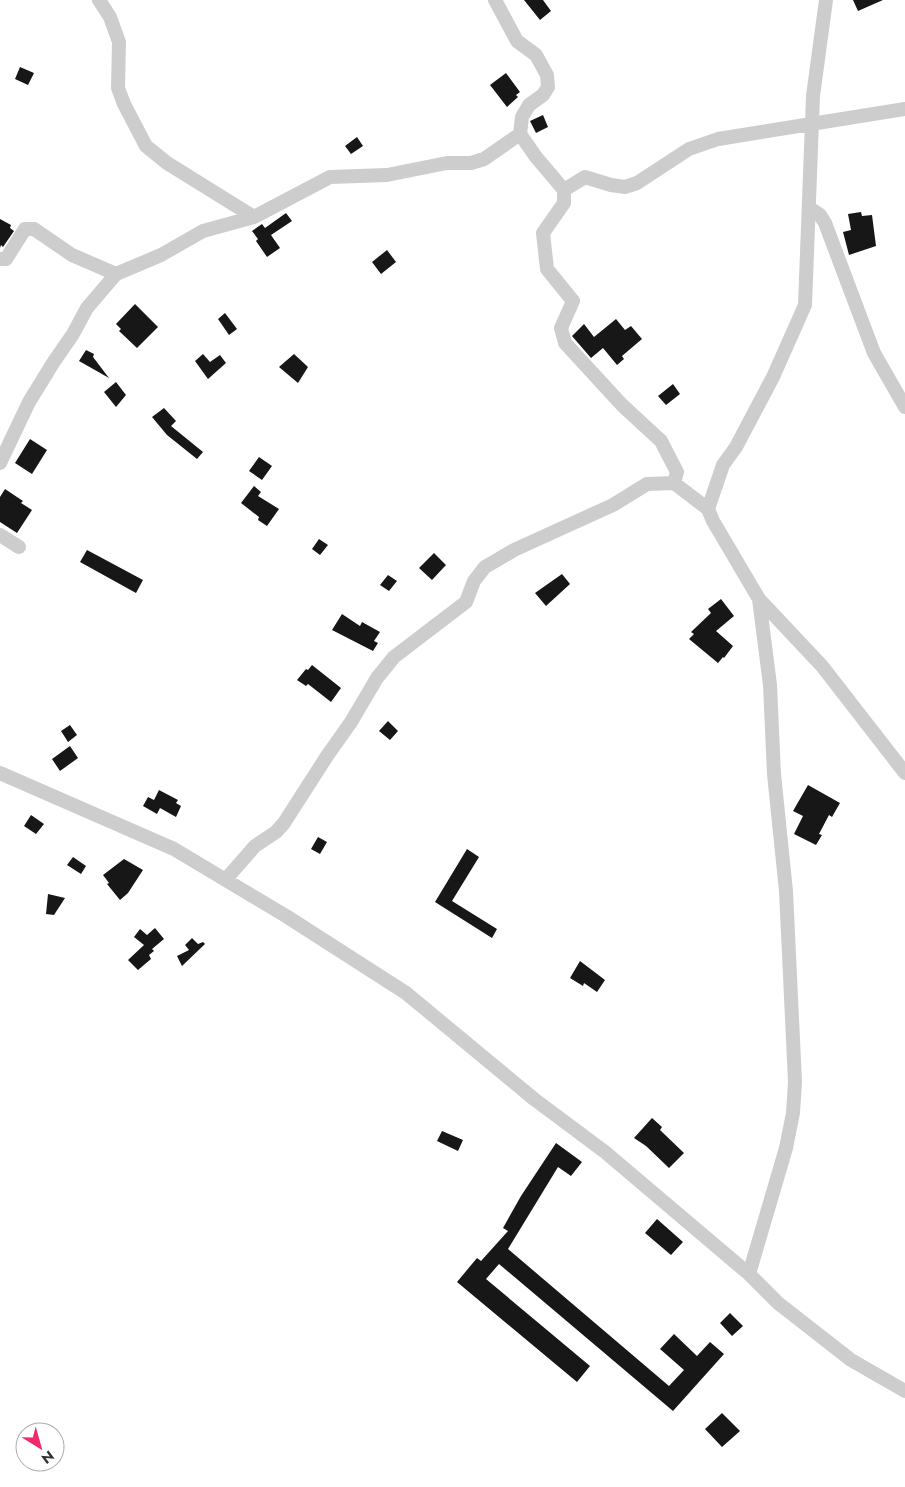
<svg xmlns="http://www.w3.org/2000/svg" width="905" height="1487" font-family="Jost,sans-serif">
<rect width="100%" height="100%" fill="#fff"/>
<path fill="#171717" d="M 524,0 L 543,0 L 551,11 L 540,20 Z
M 853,0 L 883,0 L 858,11 Z
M 20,67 L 34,73 L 28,85 L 15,79 Z
M 506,73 L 520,92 L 516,95 L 518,97 L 507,107 L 490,85 Z
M 543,115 L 548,127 L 536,133 L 530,121 Z
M 357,137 L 363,146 L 351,154 L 345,146 Z
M 861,212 L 862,216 L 872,215 L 876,246 L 849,255 L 843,232 L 851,230 L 848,214 Z
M 286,213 L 292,221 L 271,235 L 280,248 L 267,257 L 256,241 L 258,239 L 252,231 L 262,224 L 265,228 Z
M 0,219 L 11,225 L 10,228 L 14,231 L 3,247 L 1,245 L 0,248 Z
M 387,250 L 396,262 L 381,274 L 372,262 Z
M 135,304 L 158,327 L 137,348 L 119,331 L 121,329 L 116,324 Z
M 225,313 L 237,329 L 229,335 L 218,319 Z
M 616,319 L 625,330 L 631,326 L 642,339 L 622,356 L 624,359 L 617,365 L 603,348 L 591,358 L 572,336 L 584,324 L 594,337 Z
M 86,350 L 94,354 L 93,357 L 109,378 L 79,361 Z
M 203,354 L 210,362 L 220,355 L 226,363 L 208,379 L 195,361 Z
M 294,354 L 308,367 L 298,383 L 279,367 Z
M 116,382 L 126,395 L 116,407 L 104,392 Z
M 673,384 L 680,394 L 666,405 L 658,396 Z
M 164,408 L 176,421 L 171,426 L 203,452 L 197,459 L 167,435 L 152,417 Z
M 30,439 L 47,450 L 32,474 L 15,463 Z
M 259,457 L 272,466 L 262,480 L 249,471 Z
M 254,486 L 261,492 L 258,496 L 279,509 L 267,526 L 258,520 L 259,517 L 241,503 Z
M 5,489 L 23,501 L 21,503 L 32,510 L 17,533 L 0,522 L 0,497 Z
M 319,539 L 328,545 L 320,555 L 312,549 Z
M 87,550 L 143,580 L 136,593 L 80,562 Z
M 434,553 L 446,565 L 432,580 L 419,568 Z
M 562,574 L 570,584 L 546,606 L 535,593 Z
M 388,575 L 397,581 L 389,591 L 380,585 Z
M 721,599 L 734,616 L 716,631 L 733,646 L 724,658 L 723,657 L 718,663 L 689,639 L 694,634 L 691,632 L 711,613 L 708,609 Z
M 342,614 L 360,626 L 362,622 L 380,632 L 374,641 L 378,643 L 373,651 L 332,630 Z
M 312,665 L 341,688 L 331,702 L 308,684 L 306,686 L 297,680 L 306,669 L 308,670 Z
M 388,721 L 398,731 L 390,740 L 379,731 Z
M 70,725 L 77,735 L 68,742 L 61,731 Z
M 70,746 L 78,758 L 60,771 L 52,759 Z
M 808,785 L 840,803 L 832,817 L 829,815 L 819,834 L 822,835 L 816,845 L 794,834 L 803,816 L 793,811 Z
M 159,790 L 178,800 L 176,803 L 181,806 L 176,817 L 160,808 L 157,814 L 143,806 L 148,797 L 154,800 Z
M 31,815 L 44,824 L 36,834 L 24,826 Z
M 318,837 L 327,842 L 320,854 L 311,849 Z
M 467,849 L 479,857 L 452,901 L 497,929 L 492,938 L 435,902 Z
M 73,857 L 86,866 L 81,874 L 67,865 Z
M 124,859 L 143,870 L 128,893 L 120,900 L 107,884 L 109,883 L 103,875 Z
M 48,894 L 65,898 L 54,915 L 46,914 Z
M 155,928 L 164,939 L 152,949 L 154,951 L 149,955 L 151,959 L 138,970 L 128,960 L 144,945 L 134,937 L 140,929 L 147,935 Z
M 192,938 L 198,944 L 203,942 L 205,944 L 182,966 L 177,956 L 189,950 L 185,945 Z
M 580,961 L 605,980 L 597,992 L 584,983 L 583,986 L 570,978 Z
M 652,1118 L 662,1127 L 660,1130 L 684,1153 L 669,1168 L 646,1146 L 634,1138 Z
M 442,1131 L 463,1140 L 458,1151 L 437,1141 Z
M 556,1143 L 582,1162 L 571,1176 L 558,1167 L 508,1249 L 669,1386 L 684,1370 L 660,1349 L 674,1334 L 697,1356 L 710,1342 L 724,1354 L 673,1411 L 499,1264 L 486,1279 L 590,1366 L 577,1382 L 457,1282 L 477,1258 L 481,1261 L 508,1231 L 503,1228 L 521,1196 Z
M 657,1219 L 683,1242 L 671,1255 L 645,1233 Z
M 730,1313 L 743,1326 L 732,1336 L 720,1323 Z
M 722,1413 L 740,1431 L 722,1447 L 705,1429 Z"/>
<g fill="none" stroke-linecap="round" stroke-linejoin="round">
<path stroke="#cdcdcd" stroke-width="14" d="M 99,0 L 110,17 L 119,42 L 118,88 L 124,104 L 146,146 L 167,163 L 254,217
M 495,0 L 517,41 L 536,55 L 547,75 L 548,87 L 543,95 L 529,105 L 522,117 L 520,134 L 536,157 L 564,190 L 564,203 L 543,233 L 547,269 L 573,301 L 561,328 L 565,343 L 622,405 L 661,441 L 677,472 L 674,483
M 564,190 L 585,177 L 611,185 L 625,187 L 637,183 L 689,149 L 718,139 L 905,109
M 809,208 L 820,215 L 825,223 L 874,353 L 905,407
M 0,259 L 6,259 L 25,229 L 34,229 L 72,255 L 116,274
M 0,463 L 29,402 L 53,363 L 73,334 L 87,308 L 116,274 L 161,255 L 203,231 L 254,217 L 330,177 L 387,175 L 447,163 L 471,163 L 484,159 L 520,134
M 0,535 L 19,547
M 759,599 L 822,666 L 905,773
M 0,773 L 174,849 L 286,916 L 406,993 L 534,1099 L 605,1152 L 749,1274 L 778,1303 L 851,1360 L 905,1391
M 226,879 L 255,846 L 276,832 L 284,823 L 327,756 L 351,722 L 377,678 L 394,657 L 466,602 L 474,581 L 485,567 L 514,550 L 613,505 L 647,484 L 674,483 L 708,509
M 749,1274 L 786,1148 L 793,1113 L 795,1082 L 786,891 L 774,774 L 770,685 L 759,599 L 713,521 L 708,509 L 723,465 L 736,447 L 773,377 L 805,305 L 813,96 L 826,0"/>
</g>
<g transform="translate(40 1447) rotate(143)"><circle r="24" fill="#ffffff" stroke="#acacac"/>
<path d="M0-4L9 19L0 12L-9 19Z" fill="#f02a6e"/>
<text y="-8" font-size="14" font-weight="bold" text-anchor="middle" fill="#303030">N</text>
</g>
</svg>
